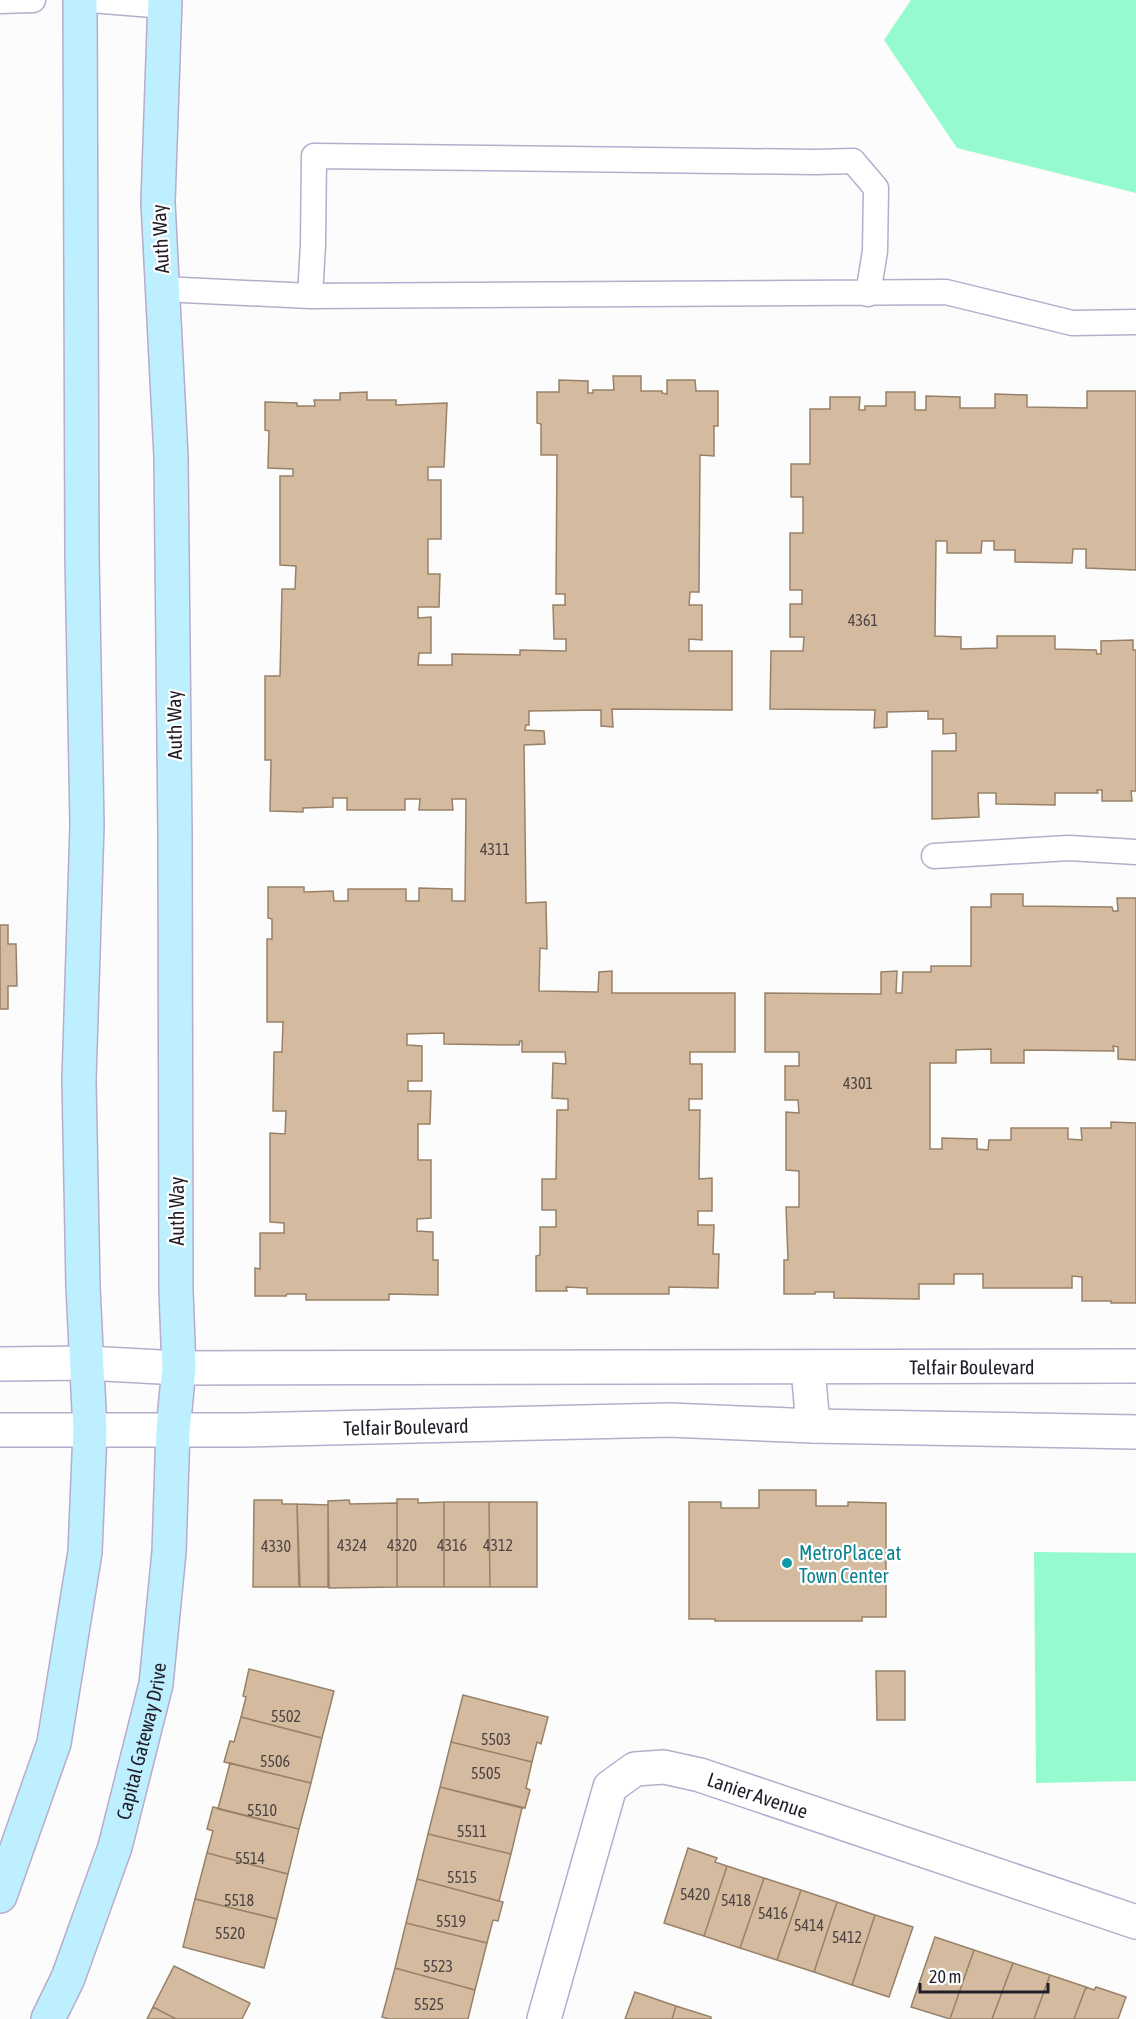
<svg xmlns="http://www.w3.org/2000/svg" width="1136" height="2019" font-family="'Asap Condensed',sans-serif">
<rect width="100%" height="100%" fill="#fcfcfc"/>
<path fill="#95fbce" d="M 911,0 L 1136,0 L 1136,193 L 957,148 L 884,40 Z
M 1034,1552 L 1136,1553 L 1136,1781 L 1036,1783 Z"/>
<path fill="#d4bb9f" stroke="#988166" stroke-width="1.5" d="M 613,376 L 641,376 L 641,391 L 662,391 L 662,393 L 667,394 L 667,380 L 695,380 L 696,391 L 718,391 L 718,426 L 714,426 L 714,456 L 700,455 L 699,592 L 690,592 L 689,605 L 702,605 L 702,640 L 689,639 L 689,651 L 732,651 L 732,710 L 612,709 L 613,727 L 601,726 L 601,710 L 529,711 L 529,725 L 526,725 L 525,730 L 544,731 L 545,744 L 524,745 L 526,903 L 546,902 L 547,949 L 540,948 L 539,991 L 598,992 L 599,972 L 612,971 L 612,993 L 735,993 L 735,1052 L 690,1052 L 690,1064 L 702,1064 L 702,1099 L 689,1099 L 689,1110 L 700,1110 L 699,1179 L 712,1178 L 712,1211 L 698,1211 L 698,1225 L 714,1225 L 713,1254 L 719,1254 L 718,1288 L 669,1287 L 669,1294 L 587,1294 L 587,1288 L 566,1287 L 567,1291 L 536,1291 L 536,1256 L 540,1255 L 540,1227 L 556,1227 L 556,1210 L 542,1210 L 542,1179 L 556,1179 L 557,1110 L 568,1110 L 568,1099 L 552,1098 L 553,1063 L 566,1064 L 565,1052 L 522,1052 L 522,1041 L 520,1041 L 519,1045 L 444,1044 L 444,1033 L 407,1034 L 407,1045 L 422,1046 L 422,1081 L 408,1081 L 408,1091 L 431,1091 L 430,1124 L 418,1124 L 418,1160 L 431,1160 L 431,1218 L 417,1219 L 417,1231 L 433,1232 L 433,1260 L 438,1260 L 438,1295 L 389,1294 L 389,1300 L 306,1300 L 306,1294 L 287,1294 L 286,1296 L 255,1296 L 255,1268 L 260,1269 L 260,1233 L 284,1233 L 284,1223 L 270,1222 L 270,1133 L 285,1134 L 286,1111 L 273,1111 L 274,1052 L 282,1052 L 283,1022 L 267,1022 L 267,939 L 272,939 L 272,919 L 268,918 L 268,887 L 304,887 L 304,892 L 333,891 L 334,901 L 348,901 L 348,889 L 406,889 L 406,901 L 419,901 L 419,888 L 452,889 L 452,901 L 465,901 L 466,799 L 452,799 L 453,810 L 419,810 L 420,799 L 405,799 L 405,810 L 347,810 L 347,798 L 333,798 L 333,807 L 303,808 L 303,812 L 270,811 L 271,760 L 265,760 L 265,676 L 280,676 L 282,589 L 295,589 L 296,566 L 280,565 L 280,476 L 293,476 L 293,469 L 268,468 L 269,431 L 265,430 L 265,402 L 297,403 L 297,406 L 315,406 L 314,400 L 340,400 L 340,393 L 367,392 L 367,400 L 396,400 L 396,405 L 447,403 L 444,467 L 428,467 L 428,480 L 441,480 L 441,539 L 428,539 L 428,574 L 440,574 L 439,607 L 418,607 L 418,618 L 431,617 L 431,653 L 419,653 L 418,665 L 452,665 L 452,654 L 520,655 L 520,650 L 566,651 L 566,639 L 554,639 L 553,605 L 565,605 L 565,594 L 556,594 L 557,455 L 541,455 L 541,424 L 537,423 L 537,392 L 559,392 L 559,380 L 588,381 L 588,393 L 593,393 L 593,390 L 614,390 Z
M 1087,391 L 1136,391 L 1136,570 L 1086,568 L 1086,549 L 1073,549 L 1072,563 L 1015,562 L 1015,550 L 994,550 L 994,541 L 982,541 L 981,553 L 947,553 L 947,541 L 936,541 L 935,636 L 961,637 L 961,649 L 997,648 L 997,636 L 1055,636 L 1055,649 L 1096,650 L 1097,654 L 1101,654 L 1101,641 L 1133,640 L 1133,650 L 1136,650 L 1136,791 L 1131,791 L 1132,801 L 1102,801 L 1102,790 L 1097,790 L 1098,793 L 1055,793 L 1055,805 L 996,804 L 996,793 L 978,793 L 979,817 L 932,819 L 932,751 L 956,751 L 956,733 L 943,734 L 943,719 L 928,719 L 928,711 L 887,712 L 887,727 L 874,728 L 875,710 L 770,709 L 771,651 L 803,651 L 804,637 L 790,637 L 790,604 L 802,604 L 802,590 L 790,590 L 790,533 L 803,533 L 803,497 L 791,497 L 791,464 L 810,464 L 810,409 L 830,409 L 830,397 L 860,397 L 859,410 L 865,410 L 865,406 L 886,406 L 886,392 L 915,392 L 915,410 L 926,410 L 926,396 L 960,397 L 960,408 L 995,408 L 995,394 L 1027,395 L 1027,407 L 1087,408 Z
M 991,894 L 1023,894 L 1023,906 L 1112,907 L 1113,911 L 1118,911 L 1117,898 L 1136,898 L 1136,1060 L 1118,1059 L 1118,1047 L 1113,1046 L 1114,1051 L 1024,1050 L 1024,1063 L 991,1063 L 991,1049 L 956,1050 L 956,1063 L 930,1063 L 930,1149 L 942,1149 L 942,1138 L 977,1139 L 977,1149 L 988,1150 L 989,1140 L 1011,1140 L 1011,1128 L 1068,1128 L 1068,1139 L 1082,1140 L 1081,1128 L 1111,1128 L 1111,1122 L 1136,1123 L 1136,1303 L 1111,1303 L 1111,1301 L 1082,1301 L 1082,1277 L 1072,1276 L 1072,1288 L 983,1288 L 983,1274 L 954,1274 L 954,1284 L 919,1284 L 919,1299 L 834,1298 L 834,1292 L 815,1292 L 815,1294 L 784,1294 L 784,1260 L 788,1260 L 786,1207 L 799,1207 L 799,1171 L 786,1170 L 786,1112 L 799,1113 L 798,1100 L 785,1100 L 785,1066 L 799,1066 L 799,1052 L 765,1052 L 765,993 L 881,994 L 881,972 L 897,971 L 896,993 L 902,993 L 903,972 L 931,972 L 931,966 L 971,966 L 971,907 L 991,907 Z
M 0,925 L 8,925 L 8,944 L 16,944 L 17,986 L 8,986 L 8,1009 L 0,1009 Z
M 759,1490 L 816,1490 L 816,1506 L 848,1506 L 848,1502 L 886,1503 L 886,1617 L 862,1617 L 862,1621 L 715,1621 L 715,1619 L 689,1619 L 689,1502 L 721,1502 L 721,1508 L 759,1508 Z
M 397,1499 L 418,1499 L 418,1503 L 444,1502 L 444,1587 L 397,1587 Z
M 254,1500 L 282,1500 L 282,1504 L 297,1504 L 299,1587 L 253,1587 Z
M 349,1500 L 350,1504 L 397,1503 L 397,1587 L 329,1588 L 328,1501 Z
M 444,1502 L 489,1502 L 490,1587 L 444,1587 Z
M 489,1502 L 537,1502 L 537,1587 L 490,1587 Z
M 297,1504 L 328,1505 L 328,1587 L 300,1587 Z
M 249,1669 L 334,1691 L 322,1738 L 241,1717 L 246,1697 L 243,1696 Z
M 876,1671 L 905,1671 L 905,1720 L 877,1720 Z
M 463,1695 L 548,1717 L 541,1744 L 537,1742 L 532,1762 L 451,1742 Z
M 241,1717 L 322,1738 L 311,1783 L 224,1762 L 230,1741 L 234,1742 Z
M 451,1742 L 532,1762 L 526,1788 L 530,1790 L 525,1808 L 440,1787 Z
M 230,1763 L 311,1783 L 299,1829 L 218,1809 Z
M 440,1787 L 522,1808 L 511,1854 L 428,1834 Z
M 213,1807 L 299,1829 L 288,1874 L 207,1853 L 213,1831 L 207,1829 Z
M 428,1834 L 511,1854 L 499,1901 L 417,1879 Z
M 688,1848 L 717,1858 L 715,1862 L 727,1866 L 704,1936 L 664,1923 Z
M 207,1853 L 288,1874 L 277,1919 L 195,1899 Z
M 727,1866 L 764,1878 L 740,1948 L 704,1936 Z
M 764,1878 L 801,1890 L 777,1960 L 740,1948 Z
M 417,1879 L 503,1902 L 498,1921 L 493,1920 L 487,1943 L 406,1923 Z
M 801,1890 L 837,1902 L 814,1972 L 777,1960 Z
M 195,1899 L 277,1919 L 264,1968 L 183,1947 Z
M 837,1902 L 875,1915 L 852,1985 L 814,1972 Z
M 875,1915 L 913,1927 L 889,1997 L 852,1985 Z
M 406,1923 L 487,1943 L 475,1990 L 395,1968 Z
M 935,1937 L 974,1950 L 950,2019 L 911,2007 Z
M 974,1950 L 1013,1963 L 992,2019 L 950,2019 Z
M 1013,1963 L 1050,1975 L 1034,2019 L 992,2019 Z
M 174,1966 L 250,2003 L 242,2019 L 176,2019 L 153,2007 Z
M 395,1968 L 475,1990 L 468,2019 L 389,2019 L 382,2017 Z
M 1050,1975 L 1086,1987 L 1074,2019 L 1034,2019 Z
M 1086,1987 L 1094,1990 L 1096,1987 L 1126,1997 L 1118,2019 L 1074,2019 Z
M 635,1992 L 676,2006 L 672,2019 L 625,2019 Z
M 676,2006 L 711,2017 L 711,2019 L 672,2019 Z
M 153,2007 L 176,2019 L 147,2019 Z"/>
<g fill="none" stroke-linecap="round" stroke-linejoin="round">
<defs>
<path id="lane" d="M 91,0 L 165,6
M 0,1 L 33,0
M 162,289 L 310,296 L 946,292 L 1072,323 L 1136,322
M 310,296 L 313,245 L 314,156 L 815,162 L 853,161 L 876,188 L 875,251 L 868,294
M 934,856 L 1069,848 L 1136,852"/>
<g id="street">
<path id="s1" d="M 0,1364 L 87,1363 L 179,1368 L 1136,1366"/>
<path d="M 808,1368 L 813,1426"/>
<path id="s2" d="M 0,1430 L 242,1430 L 669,1420 L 813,1426 L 1136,1432"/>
<path id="s3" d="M 544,2019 L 610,1787 L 635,1769 L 664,1767 L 700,1775 L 1136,1922"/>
</g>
<g id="secondary">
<path d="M 0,1896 L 54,1743 L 85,1552 L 88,1480 L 90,1431 L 83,1287 L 79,1080 L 87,825 L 82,556 L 80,0"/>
<path id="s4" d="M 48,2019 L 68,1978 L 115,1847 L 156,1684 L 169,1552 L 173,1430 L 179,1368 L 176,1291 L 175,835 L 171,457 L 158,202 L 165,0"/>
</g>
</defs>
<use href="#lane" stroke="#b7accc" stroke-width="27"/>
<use href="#street" stroke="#b7accc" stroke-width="36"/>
<use href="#secondary" stroke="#b7accc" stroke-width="36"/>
<use href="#lane" stroke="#fff" stroke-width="24"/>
<use href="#street" stroke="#fff" stroke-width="33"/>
<use href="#secondary" stroke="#bdefff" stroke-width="33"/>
</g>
<circle fill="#0f9aa8" stroke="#fff" stroke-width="2" cx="787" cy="1563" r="6"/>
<g text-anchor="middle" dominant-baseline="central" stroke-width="4.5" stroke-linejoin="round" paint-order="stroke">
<g font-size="16" fill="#4e4446">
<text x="863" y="620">4361</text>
<text x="495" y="849">4311</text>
<text x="858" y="1083">4301</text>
<text x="352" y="1545">4324</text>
<text x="402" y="1545">4320</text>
<text x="452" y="1545">4316</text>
<text x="498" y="1545">4312</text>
<text x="276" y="1546">4330</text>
<text x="286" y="1716">5502</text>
<text x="496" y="1739">5503</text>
<text x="275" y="1761">5506</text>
<text x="486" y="1773">5505</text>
<text x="262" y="1810">5510</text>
<text x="472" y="1831">5511</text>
<text x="250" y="1858">5514</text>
<text x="462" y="1877">5515</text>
<text x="695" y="1894">5420</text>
<text x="239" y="1900">5518</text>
<text x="736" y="1900">5418</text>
<text x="773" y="1913">5416</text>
<text x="451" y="1921">5519</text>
<text x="809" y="1925">5414</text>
<text x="230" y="1933">5520</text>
<text x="847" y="1937">5412</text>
<text x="438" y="1966">5523</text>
<text x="429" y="2004">5525</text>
</g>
<g font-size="20" fill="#211d29" stroke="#fff">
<text transform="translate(160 239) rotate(-93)">Auth Way</text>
<text transform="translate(174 725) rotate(-91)">Auth Way</text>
<text transform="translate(176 1211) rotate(-90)">Auth Way</text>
<text stroke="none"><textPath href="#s1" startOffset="972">Telfair Boulevard</textPath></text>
<text stroke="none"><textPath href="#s2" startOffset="406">Telfair Boulevard</textPath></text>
<text stroke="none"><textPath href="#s4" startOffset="294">Capital Gateway Drive</textPath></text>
<text stroke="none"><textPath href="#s3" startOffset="399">Lanier Avenue</textPath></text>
</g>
<g font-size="20" fill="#0d838f" stroke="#fff" text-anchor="start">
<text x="799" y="1552">MetroPlace at<tspan x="799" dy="23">Town Center</tspan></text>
</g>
</g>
<path d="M920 1983v9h128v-9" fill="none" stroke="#211d29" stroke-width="3"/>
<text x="929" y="1983" font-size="18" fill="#211d29" stroke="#ffffff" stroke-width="4.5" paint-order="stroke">20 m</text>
</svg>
